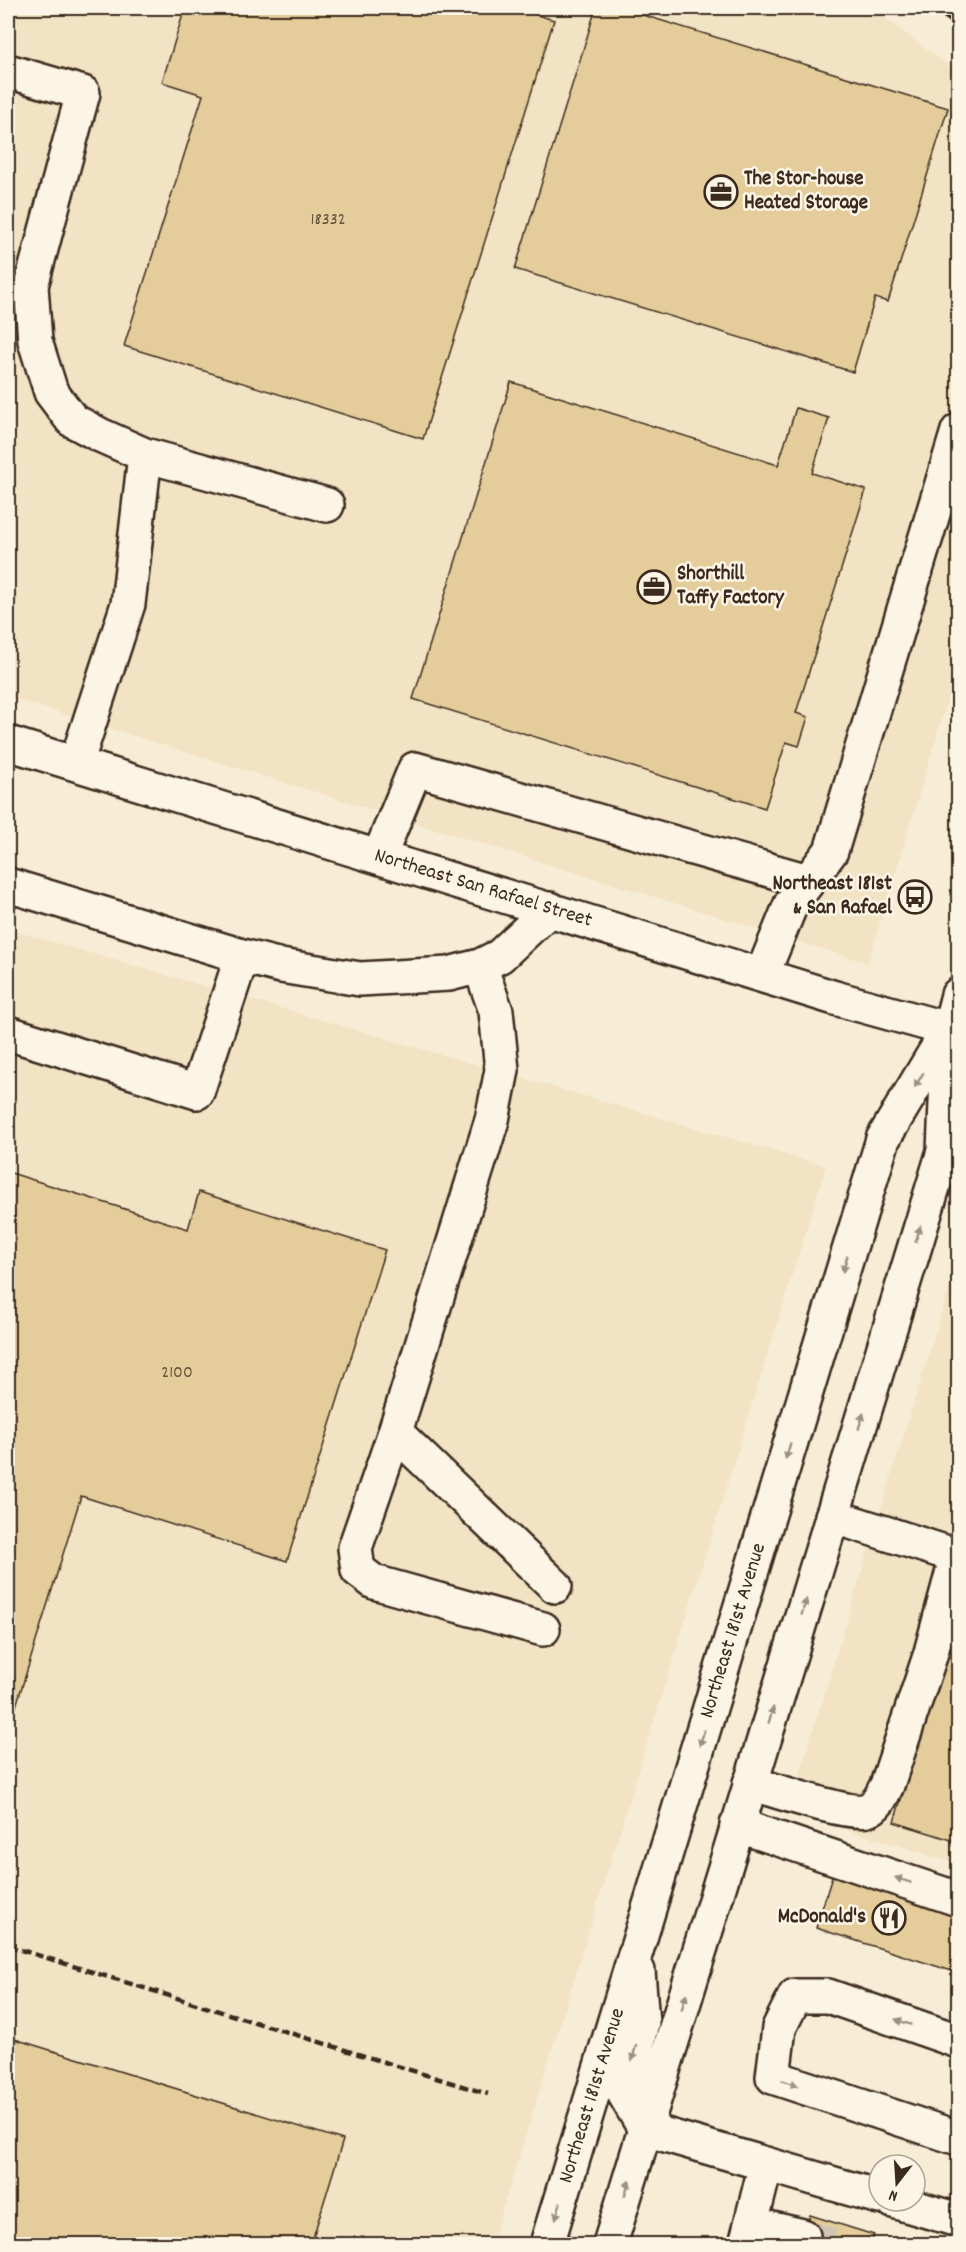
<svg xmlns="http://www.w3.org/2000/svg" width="966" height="2252" font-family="Dekko,sans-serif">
<rect width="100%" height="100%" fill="#f7edd6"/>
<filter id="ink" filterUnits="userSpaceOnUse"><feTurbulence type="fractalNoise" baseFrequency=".0167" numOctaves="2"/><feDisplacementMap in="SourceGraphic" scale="12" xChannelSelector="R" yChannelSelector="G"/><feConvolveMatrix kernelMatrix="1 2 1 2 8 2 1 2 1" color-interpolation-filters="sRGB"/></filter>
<g filter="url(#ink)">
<path fill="#f2e3c4" d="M 8,8 L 872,8 L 958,73 L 958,666 L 868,963 L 8,697 Z
M 8,929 L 826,1166 L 492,2244 L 8,2244 Z
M 958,1259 L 958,1864 L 788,1812 Z"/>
<path fill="#e5cd9b" stroke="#3b2a1e" stroke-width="1.5" d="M 185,8 L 514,8 L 554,20 L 423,439 L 124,346 L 203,95 L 162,82 Z
M 596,8 L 620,8 L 948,108 L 888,302 L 875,298 L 853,372 L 515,269 Z
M 511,382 L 778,465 L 796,408 L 829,418 L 812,473 L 866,490 L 796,713 L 808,717 L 799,746 L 786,742 L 765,808 L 413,699 Z
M 8,1172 L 188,1229 L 199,1192 L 385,1250 L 287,1561 L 81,1496 L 8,1732 Z
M 948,1647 L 958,1650 L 958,1842 L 894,1822 Z
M 834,1870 L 958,1908 L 958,1973 L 816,1928 Z
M 8,2037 L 343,2140 L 311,2244 L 8,2244 Z
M 810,2215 L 874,2235 L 871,2244 L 800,2244 Z"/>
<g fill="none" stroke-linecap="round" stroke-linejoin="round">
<path stroke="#d1c6b1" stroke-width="33" stroke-dasharray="33 16" stroke-linecap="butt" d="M 803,2236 L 832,2244"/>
<defs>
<path id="minor" d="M 8,71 L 83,93 L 31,286 L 35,341 L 51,392 L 72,420 L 100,435 L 145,455 L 128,604 L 76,764
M 145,455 L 327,505
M 8,743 L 835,998 L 958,1032
M 379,857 L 415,769 L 808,881
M 8,885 L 242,956 L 281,966 L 360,979 L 449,974 L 480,966 L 500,956 L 550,909
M 480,966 L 496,1011 L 502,1070 L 492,1120 L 395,1432 L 355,1548 L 358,1570 L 374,1582 L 543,1629
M 762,975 L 791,904 L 831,851 L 958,431
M 8,1033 L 197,1092 L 242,956
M 395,1432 L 555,1586
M 750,1783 C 771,1789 851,1816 867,1810 C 878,1806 882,1795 887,1785 L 930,1656 L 957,1556 L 832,1516
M 737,1825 L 958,1899
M 958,2041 L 828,1996 L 795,1996 L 779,2028 L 773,2077 L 958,2138
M 645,2129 L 879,2197
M 893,2201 L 958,2220
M 751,2224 L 803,2236
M 746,2244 L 766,2164"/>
<path id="major" d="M 638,1971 L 642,2023 L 624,2093 L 645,2129
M 547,2244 L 883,1139 L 946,1034
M 610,2244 L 944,1151 L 949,1030 L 958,995"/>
</defs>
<use href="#minor" stroke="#3b2a1e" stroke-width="38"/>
<use href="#major" stroke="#3b2a1e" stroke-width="38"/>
<use href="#minor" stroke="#fcf5e5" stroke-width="33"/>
<use href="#major" stroke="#fcf5e5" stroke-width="33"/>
<path stroke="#3b2a1e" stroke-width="4.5" stroke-dasharray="9 4.5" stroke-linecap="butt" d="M 933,8 L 958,26
M 8,1946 L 488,2094"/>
</g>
<defs><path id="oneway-solid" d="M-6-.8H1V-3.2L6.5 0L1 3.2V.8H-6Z" transform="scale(1.5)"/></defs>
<g fill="#9c9082">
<use href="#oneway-solid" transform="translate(919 1080) rotate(121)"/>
<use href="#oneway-solid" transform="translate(918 1234) rotate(-73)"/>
<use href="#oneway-solid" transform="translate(845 1264) rotate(107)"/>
<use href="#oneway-solid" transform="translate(861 1421) rotate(-73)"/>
<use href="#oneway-solid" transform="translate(788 1451) rotate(107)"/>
<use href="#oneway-solid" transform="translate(804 1607) rotate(-73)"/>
<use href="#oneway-solid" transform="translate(771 1715) rotate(-73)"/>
<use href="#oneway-solid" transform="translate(702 1738) rotate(107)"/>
<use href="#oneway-solid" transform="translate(903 1880) rotate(-162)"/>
<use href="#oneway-solid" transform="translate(684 2002) rotate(-73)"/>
<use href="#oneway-solid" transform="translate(903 2022) rotate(-161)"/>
<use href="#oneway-solid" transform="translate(634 2053) rotate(105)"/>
<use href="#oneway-solid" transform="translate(790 2083) rotate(18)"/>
<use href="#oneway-solid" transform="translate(627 2188) rotate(-73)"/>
<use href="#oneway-solid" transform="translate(558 2211) rotate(107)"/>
</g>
</g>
<defs>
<symbol id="office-ring" viewBox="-11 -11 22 22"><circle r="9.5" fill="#fcf5e5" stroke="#3b2a1e" stroke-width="1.5"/><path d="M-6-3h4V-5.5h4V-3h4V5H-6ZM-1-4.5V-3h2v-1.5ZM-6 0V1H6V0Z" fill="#3b2a1e"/></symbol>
<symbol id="bus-ring" viewBox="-11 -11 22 22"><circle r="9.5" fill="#fcf5e5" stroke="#3b2a1e" stroke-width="1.5"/><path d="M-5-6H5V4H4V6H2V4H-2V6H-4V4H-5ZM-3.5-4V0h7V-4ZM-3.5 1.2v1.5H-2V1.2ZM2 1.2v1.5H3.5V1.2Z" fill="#3b2a1e"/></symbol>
<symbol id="restaurant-ring" viewBox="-11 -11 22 22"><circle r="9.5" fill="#fcf5e5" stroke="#3b2a1e" stroke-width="1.5"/><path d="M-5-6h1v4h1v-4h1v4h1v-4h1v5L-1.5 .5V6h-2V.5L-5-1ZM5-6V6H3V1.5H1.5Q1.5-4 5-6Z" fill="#3b2a1e"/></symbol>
</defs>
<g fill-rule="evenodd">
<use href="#office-ring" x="702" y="173" width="38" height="38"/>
<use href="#office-ring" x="635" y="568" width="38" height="38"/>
<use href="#bus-ring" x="896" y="878" width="38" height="38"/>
<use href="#restaurant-ring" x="870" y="1899" width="38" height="38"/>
</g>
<g text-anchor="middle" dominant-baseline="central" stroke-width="5" stroke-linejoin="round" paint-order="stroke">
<g font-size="18" fill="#66533d">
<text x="328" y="220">18332</text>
<text x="177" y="1373">2100</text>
</g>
<g font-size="21" font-weight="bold" fill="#3b2a1e" stroke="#fcf5e5" text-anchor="start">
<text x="744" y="180">The Stor-house<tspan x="744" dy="24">Heated Storage</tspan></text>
<text x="677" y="575">Shorthill<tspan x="677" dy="24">Taffy Factory</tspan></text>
<text x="892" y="885" text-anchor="end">Northeast 181st<tspan x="892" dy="24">&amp; San Rafael</tspan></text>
<text x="866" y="1918" text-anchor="end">McDonald's</text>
</g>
<g font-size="21" fill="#3b2a1e" stroke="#fcf5e5">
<text transform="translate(483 889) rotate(17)">Northeast San Rafael Street</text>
<text transform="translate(734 1631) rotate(-73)">Northeast 181st Avenue</text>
<text transform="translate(593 2096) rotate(-73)">Northeast 181st Avenue</text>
</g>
</g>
<rect width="966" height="2252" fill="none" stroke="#fcf5e5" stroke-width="30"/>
<rect x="15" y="15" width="936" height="2222" fill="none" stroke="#3b2a1e" stroke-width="2" filter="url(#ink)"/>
<g transform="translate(897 2183) rotate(197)"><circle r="28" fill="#fcf5e5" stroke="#afa495" stroke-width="1.5"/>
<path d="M0-4.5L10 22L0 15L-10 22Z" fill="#3b2a1e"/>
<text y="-9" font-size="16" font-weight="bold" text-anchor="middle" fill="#3b2a1e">N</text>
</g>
</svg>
